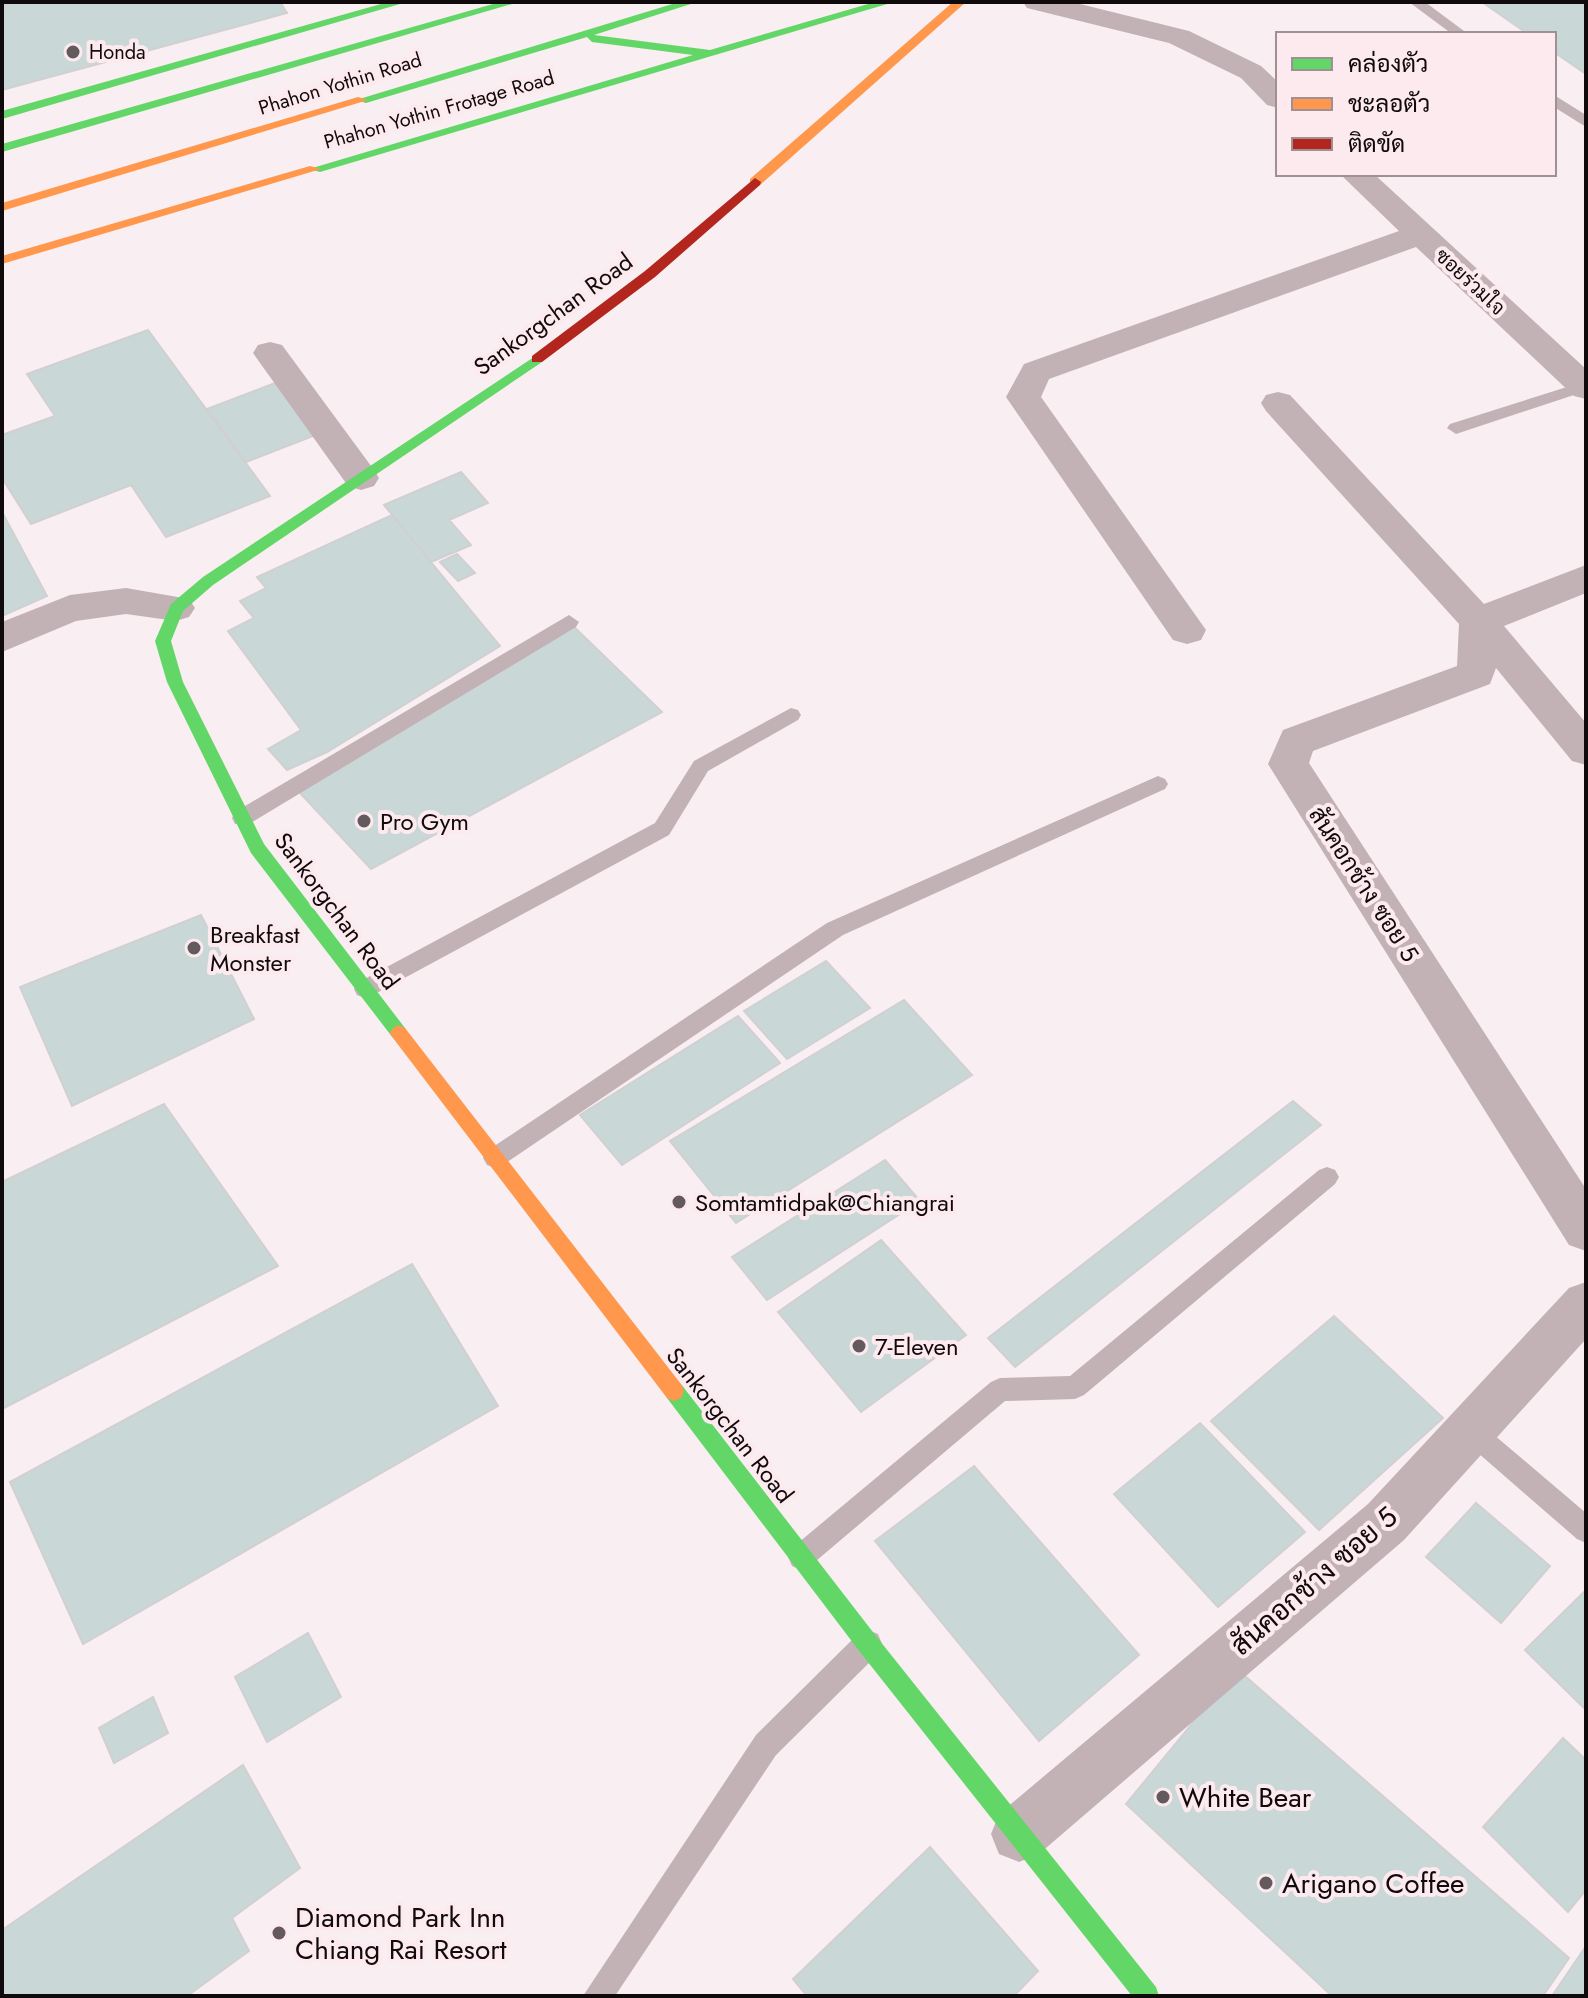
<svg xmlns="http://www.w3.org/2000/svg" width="1588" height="1998" font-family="Jost,Sarabun,sans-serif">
<rect width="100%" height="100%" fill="#f9eef1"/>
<path fill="#cad7d7" stroke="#d1d0d1" stroke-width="2" d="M 2,2 L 280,2 L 287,13 L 2,90 Z
M 1482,2 L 1586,2 L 1586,74 L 1554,52 L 1554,34 L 1528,34 Z
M 148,330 L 270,496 L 166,537 L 131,485 L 31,524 L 2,478 L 2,435 L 55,416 L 27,374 Z
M 278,382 L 318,434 L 246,462 L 207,409 Z
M 461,472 L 488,503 L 449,520 L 471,545 L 431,562 L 384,505 Z
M 2,512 L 47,596 L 2,616 Z
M 392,515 L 500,646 L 327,752 L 287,770 L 268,749 L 301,730 L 228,631 L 254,618 L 240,601 L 266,588 L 257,577 Z
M 457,554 L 475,573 L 458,581 L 440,562 Z
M 569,622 L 662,712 L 371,869 L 299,792 Z
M 201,915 L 254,1019 L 72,1106 L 20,987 Z
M 826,961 L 870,1008 L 787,1059 L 744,1011 Z
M 904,1000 L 972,1075 L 736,1223 L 670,1141 Z
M 738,1016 L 780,1063 L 622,1165 L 580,1115 Z
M 1293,1101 L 1321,1125 L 1015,1367 L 988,1338 Z
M 164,1104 L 278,1266 L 2,1409 L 2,1182 Z
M 885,1160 L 920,1201 L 767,1300 L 732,1257 Z
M 881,1240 L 966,1335 L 861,1412 L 778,1312 Z
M 412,1264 L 498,1406 L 83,1644 L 10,1482 Z
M 1334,1316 L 1443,1418 L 1319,1530 L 1211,1421 Z
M 1200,1423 L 1305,1532 L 1218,1607 L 1114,1494 Z
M 974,1466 L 1139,1655 L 1039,1741 L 875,1541 Z
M 1476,1503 L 1550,1566 L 1501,1623 L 1426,1557 Z
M 1585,1591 L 1586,1592 L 1586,1710 L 1525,1650 Z
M 308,1633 L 341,1697 L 267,1742 L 235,1677 Z
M 1237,1669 L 1569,1958 L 1543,1996 L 1332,1996 L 1126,1804 Z
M 153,1697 L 168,1733 L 114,1763 L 99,1728 Z
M 1563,1738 L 1586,1760 L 1586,1890 L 1568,1912 L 1483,1827 Z
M 243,1765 L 300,1868 L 232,1918 L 249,1951 L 187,1996 L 3,1996 L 2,1930 Z
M 930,1847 L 1038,1971 L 1014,1996 L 807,1996 L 793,1979 Z
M 1586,1946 L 1586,1996 L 1552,1996 Z"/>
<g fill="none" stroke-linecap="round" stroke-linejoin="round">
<path fill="#c2b2b6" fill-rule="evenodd" d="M 1409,2 L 1425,2 L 1468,34 L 1452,34 Z
M 1554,95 L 1586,115 L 1586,127 L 1554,107 Z
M 1586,381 L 1586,391 L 1456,434 L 1447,428 L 1450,424 Z
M 569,615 L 579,622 L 576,627 L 249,824 L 235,824 L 232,818 L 235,812 Z
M 791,708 L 798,710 L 801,715 L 798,720 L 708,771 L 669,835 L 373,995 L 365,998 L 357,995 L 354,989 L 357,983 L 655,823 L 694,761 Z
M 1158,776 L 1165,779 L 1168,784 L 1165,789 L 843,935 L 503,1165 L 495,1168 L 487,1165 L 483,1158 L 487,1151 L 827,923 Z
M 1327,1167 L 1335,1170 L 1339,1177 L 1335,1184 L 1084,1395 L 1075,1399 L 1005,1401 L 810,1566 L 801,1570 L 792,1566 L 788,1557 L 792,1548 L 991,1382 L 1000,1378 L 1070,1376 L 1319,1170 Z
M 1471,1419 L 1480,1423 L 1586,1513 L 1586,1543 L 1577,1539 L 1462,1439 L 1458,1431 L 1462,1423 Z
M 868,1630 L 878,1634 L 882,1644 L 878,1654 L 776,1755 L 615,1996 L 583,1996 L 756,1735 L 858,1634 Z"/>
<path fill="#c2b2b6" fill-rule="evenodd" d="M 1023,2 L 1072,2 L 1189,31 L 1261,66 L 1278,82 L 1278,108 L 1267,105 L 1241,78 L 1169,43 L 1027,8 Z
M 1340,174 L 1374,174 L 1586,369 L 1586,399 L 1574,396 L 1416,247 L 1049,379 L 1041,397 L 1206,630 L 1201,640 L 1187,644 L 1173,640 L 1006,397 L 1024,364 L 1399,231 Z
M 270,342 L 282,345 L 374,470 L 379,478 L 374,486 L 361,490 L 348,486 L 253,353 L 258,345 Z
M 1278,392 L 1290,395 L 1484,604 L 1586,565 L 1586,593 L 1504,626 L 1586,723 L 1586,765 L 1572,761 L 1496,668 L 1490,684 L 1313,751 L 1309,763 L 1586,1189 L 1586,1251 L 1569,1245 L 1268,764 L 1283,730 L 1457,666 L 1459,624 L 1266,411 L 1261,403 L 1266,395 Z
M 126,588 L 189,599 L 195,608 L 189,617 L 176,621 L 126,614 L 76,621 L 2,652 L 2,622 L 70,595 Z
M 1586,1282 L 1586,1339 L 1404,1540 L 1039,1854 L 1019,1862 L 999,1854 L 991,1834 L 999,1814 L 1368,1504 L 1569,1288 Z"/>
<path fill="#63d668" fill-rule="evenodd" d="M 388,2 L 407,2 L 2,119 L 2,111 Z
M 500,2 L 519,2 L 2,152 L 2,144 Z
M 679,2 L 697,2 L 594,35 L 710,50 L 875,2 L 894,2 L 320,172 L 309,169 L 693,55 L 592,42 L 587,37 L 366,103 L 356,100 Z
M 537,355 L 542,356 L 542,362 L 213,585 L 183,611 L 171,641 L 183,682 L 264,844 L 405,1028 L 408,1033 L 405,1038 L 393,1038 L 251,853 L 167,682 L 155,641 L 171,604 L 203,577 Z
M 674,1381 L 681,1384 L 876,1636 L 1156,1987 L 1159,1996 L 1132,1996 L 860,1652 L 667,1398 L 664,1391 L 667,1384 Z"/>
<path fill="#ff974d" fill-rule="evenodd" d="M 953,2 L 966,2 L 760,185 L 750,185 L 750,179 Z
M 358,97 L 368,100 L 2,211 L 2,203 Z
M 310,166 L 321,169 L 2,264 L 2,256 Z
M 399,1025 L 405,1028 L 681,1384 L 684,1391 L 681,1398 L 674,1401 L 667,1398 L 393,1038 L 390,1033 L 393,1028 Z"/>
<path fill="#b3261e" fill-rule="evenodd" d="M 755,178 L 761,182 L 760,185 L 655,277 L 542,362 L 532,362 L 532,356 L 645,271 Z"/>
</g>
<g fill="#625a5c" stroke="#fdeaef" stroke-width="3">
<circle cx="73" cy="52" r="8"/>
<circle cx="364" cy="821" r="8"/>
<circle cx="194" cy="948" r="8"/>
<circle cx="679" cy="1202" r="8"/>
<circle cx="859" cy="1346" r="8"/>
<circle cx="1163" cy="1797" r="8"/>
<circle cx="1266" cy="1883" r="8"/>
<circle cx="279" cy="1933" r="8"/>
</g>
<g text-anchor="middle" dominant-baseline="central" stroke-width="8" stroke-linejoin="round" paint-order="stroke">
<g font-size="20" fill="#100a0c" stroke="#fdeaef" text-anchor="start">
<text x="89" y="52">Honda</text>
</g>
<g font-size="20" fill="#100a0c" stroke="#fdeaef">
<text transform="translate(340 84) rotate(-17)">Phahon Yothin Road</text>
<text transform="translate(439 110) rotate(-16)">Phahon Yothin Frotage Road</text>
<text transform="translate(1470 282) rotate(43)">ซอยร่วมใจ</text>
</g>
<g font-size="24" fill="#100a0c" stroke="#fdeaef">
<text transform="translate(553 314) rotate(-36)">Sankorgchan Road</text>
<text transform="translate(1364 884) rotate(57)">สันคอกช้าง ซอย 5</text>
<text transform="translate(337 911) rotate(53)">Sankorgchan Road</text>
<text transform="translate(730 1425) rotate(52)">Sankorgchan Road</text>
</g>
<g font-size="24" fill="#100a0c" stroke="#fdeaef" text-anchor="start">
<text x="380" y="821">Pro Gym</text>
<text x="210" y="934">Breakfast<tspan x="210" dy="28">Monster</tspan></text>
<text x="695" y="1202">Somtamtidpak@Chiangrai</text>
<text x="875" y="1346">7-Eleven</text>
</g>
<g font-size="28" fill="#100a0c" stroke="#fdeaef">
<text transform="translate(1314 1581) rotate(-41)">สันคอกช้าง ซอย 5</text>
</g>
<g font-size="28" fill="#100a0c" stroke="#fdeaef" text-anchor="start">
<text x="1179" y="1797">White Bear</text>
<text x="1282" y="1883">Arigano Coffee</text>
<text x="295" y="1917">Diamond Park Inn<tspan x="295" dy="32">Chiang Rai Resort</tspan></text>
</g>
</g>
<rect width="1588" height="1998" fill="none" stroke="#100a0c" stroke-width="8"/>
<rect x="1276" y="32" width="280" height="144" fill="#fdeaef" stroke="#9e9094" stroke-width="2"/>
<rect x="1292" y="58" width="40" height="12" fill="#63d668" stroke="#9e9094" stroke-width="2"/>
<text x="1348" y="72" font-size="24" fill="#100a0c">คล่องตัว</text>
<rect x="1292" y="98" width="40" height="12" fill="#ff974d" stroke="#9e9094" stroke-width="2"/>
<text x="1348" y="112" font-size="24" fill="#100a0c">ชะลอตัว</text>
<rect x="1292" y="138" width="40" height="12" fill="#b3261e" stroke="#9e9094" stroke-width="2"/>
<text x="1348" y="152" font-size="24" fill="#100a0c">ติดขัด</text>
</svg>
